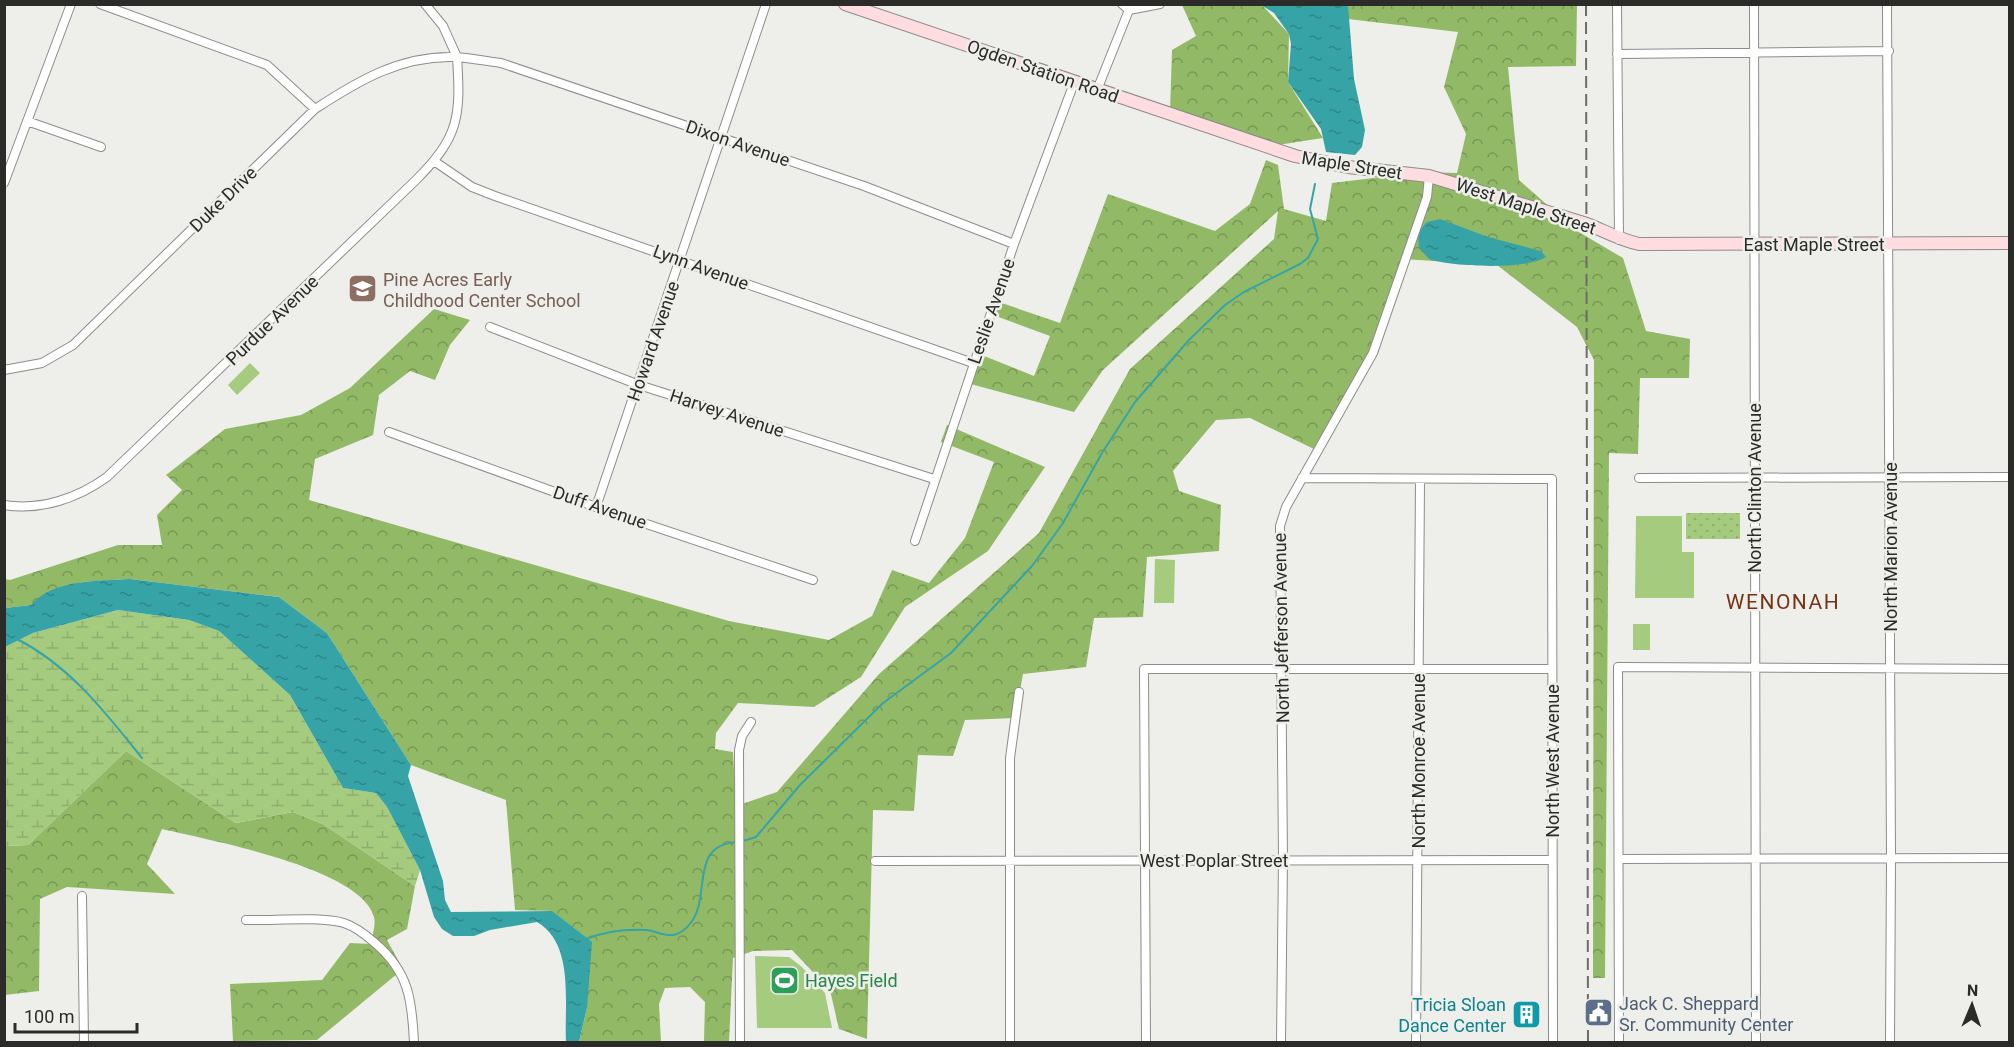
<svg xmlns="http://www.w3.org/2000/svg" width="2014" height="1047" font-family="Roboto,sans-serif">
<defs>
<pattern id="forest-crowns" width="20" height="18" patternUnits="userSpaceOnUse" patternTransform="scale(1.5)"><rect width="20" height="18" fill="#92ba66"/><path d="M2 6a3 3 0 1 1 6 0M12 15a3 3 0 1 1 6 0" fill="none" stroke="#779754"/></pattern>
<pattern id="wetland-marsh" width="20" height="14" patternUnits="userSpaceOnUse" patternTransform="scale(1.5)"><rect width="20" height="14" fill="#a5cb7f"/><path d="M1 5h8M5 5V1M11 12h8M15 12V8" fill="none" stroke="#8eae6e"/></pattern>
<pattern id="park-dots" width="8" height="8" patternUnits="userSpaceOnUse" patternTransform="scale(1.5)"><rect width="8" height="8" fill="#a5cb7f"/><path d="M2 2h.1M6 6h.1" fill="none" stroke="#8eae6e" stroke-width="1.8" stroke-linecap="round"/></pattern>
<pattern id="water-ripples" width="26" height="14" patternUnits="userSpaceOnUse" patternTransform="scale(1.5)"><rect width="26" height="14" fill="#36a4a7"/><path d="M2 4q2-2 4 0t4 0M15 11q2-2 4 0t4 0" fill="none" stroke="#2e8688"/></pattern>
</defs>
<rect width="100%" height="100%" fill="#eeeeea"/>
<path fill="url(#forest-crowns)" d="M 1182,5 L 1262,5 L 1289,34 L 1288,82 L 1323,138 L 1271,146 L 1170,112 L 1172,50 L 1196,36 Z
M 1346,5 L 1577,5 L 1576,66 L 1508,67 L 1519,180 L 1577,231 L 1623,258 L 1646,331 L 1690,339 L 1689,378 L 1640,378 L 1638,454 L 1609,453 L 1605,978 L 1593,978 L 1594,360 L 1577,327 L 1497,265 L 1403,259 L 1368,363 L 1316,450 L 1250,418 L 1216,420 L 1173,471 L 1179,491 L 1221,505 L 1219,551 L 1147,557 L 1143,617 L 1094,618 L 1086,667 L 1023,674 L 1015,718 L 965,720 L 953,756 L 918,755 L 914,811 L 873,810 L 867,1039 L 839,1029 L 830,990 L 792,950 L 753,951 L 733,958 L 729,1042 L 704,1042 L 705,1002 L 690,987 L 665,988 L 659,1004 L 661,1042 L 579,1042 L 587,1008 L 552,911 L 515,910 L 506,800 L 411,765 L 327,633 L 279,597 L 130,579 L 82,582 L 31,605 L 5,608 L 5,579 L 10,580 L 118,545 L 162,545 L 157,515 L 182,490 L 166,475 L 225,429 L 301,415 L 350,388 L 434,309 L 470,320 L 450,345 L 435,380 L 410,371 L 379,395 L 373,435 L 315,459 L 309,500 L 729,621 L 829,640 L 872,616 L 892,570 L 929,583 L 965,538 L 994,462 L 941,442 L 947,425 L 1045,467 L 988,551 L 905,607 L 861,677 L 814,707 L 738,703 L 716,733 L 715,749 L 733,752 L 736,806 L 777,792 L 879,674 L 1039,533 L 1130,369 L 1274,239 L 1278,211 L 1103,370 L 1074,412 L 963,382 L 974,352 L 1034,376 L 1050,336 L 988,313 L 993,300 L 1060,323 L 1108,194 L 1215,231 L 1250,204 L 1266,160 L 1278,165 L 1284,209 L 1326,221 L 1332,183 L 1423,172 L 1457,173 L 1466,134 L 1444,87 L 1458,32 L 1348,19 Z
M 126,751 L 236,823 L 293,812 L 323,824 L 415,886 L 407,929 L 387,940 L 403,969 L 317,1040 L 233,1041 L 230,984 L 322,980 L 350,943 L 371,944 C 372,937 376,924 374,917 C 362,868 208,840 162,829 L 147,864 L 175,894 L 67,887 L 40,899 L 39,991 L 5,995 L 5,846 L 28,845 Z"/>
<path fill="url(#wetland-marsh)" d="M 118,610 L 189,620 L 219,631 L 290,695 L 343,788 L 376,793 L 387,807 L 420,870 L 415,886 L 323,824 L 293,812 L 236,823 L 126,751 L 28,845 L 5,846 L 5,647 L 33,633 Z"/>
<path fill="url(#park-dots)" d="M 1686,513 L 1740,513 L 1740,539 L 1686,539 Z"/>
<path fill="#a5cb7f" d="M 250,363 L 260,373 L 237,395 L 228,385 Z
M 1636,516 L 1682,516 L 1682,552 L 1694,552 L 1694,598 L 1635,598 Z
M 1155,559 L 1175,560 L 1174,603 L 1154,603 Z
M 1633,624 L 1650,624 L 1650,650 L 1633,650 Z
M 755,956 L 789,957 L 802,967 L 825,993 L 832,1028 L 757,1028 Z"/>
<path fill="url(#water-ripples)" d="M 1261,5 L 1348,5 L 1354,79 L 1365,130 L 1362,147 L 1355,155 L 1326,152 L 1321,129 L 1288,82 L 1291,44 L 1289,34 L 1274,13 Z
M 1440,219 L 1488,237 L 1541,251 L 1546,257 C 1526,270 1452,267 1429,259 L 1419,248 L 1418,232 L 1427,222 Z
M 130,579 L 279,597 L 327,633 L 411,765 L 408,776 L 443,881 L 445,900 L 451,912 L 552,911 L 592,942 L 587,1008 L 579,1042 L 566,1042 C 564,1004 575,944 537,922 L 490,930 L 474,936 L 453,936 L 442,929 L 434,917 L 420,870 L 387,807 L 376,793 L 343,788 L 290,695 L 219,631 L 189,620 L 118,610 L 33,633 L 5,647 L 5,608 L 31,605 C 53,579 99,581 130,579 Z"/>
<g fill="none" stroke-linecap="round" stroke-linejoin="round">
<path stroke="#36a4a7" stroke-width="2" d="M 17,639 C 70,666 105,712 142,758
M 743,841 L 756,837 L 800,785 L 883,703 L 951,653 L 1032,566 L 1063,523 L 1102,453 L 1135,402 L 1189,340 L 1225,305 L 1244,292 L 1300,264 L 1308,258 L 1318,239 L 1310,209 L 1315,184
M 586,939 C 604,932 627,929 646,930 C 655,931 664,936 673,935 C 679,934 685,930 689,925 C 713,899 687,845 737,842"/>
<defs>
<path id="street" d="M 100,4 L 267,65 L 315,109
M 425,4 L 443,26 L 457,57
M 1122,4 L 1129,10
M 1617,4 L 1619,240
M 1754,4 L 1756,1042
M 1887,4 L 1891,859 L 1890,1042
M 1129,10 L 1160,4
M 1617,54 L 1889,51
M 1097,90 L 1129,10
M 27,121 L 101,147
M 434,161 L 472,187 L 495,196 L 973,363
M 4,183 L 71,4
M 490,327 L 639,385 L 934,479
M 4,370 L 42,363 L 73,345 L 315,109 C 358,81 401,55 455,57 C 470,58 486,61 501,63 L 864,186 L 1014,244
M 389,432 L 596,507 L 813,580
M 1302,478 L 1552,479 L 1553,1042
M 1639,478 L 2010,477
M 4,505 C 41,511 78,498 107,477 L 416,180 C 459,137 461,117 457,57
M 596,507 L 766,4
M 915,541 L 1014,244 L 1074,83
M 1620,859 L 2010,858
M 875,861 L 1552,860
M 82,896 L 84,1042
M 246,920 C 272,921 320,916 344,923 C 356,927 366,935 375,943 C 409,972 412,1000 414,1042
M 740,1042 L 739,750 L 742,736 L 751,722
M 1010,1042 L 1010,758 L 1019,692
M 1146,1042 L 1144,669 L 1552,669
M 1281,1042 L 1283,859 L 1280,526 L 1286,507 L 1373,353 L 1427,197 L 1429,176
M 1416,1042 L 1420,479
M 1619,1042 L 1618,667 L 2010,669"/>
<path id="secondary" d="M 845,4 L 1295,156 L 1348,167 L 1429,176 L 1587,224 C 1605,231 1620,240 1639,244 L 2010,243"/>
</defs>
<use href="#street" stroke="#8c8c89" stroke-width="10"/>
<use href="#secondary" stroke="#8c8c89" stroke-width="14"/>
<use href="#street" stroke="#fff" stroke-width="8"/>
<use href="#secondary" stroke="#fedcdf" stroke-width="12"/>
<path stroke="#6c6c69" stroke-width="2" stroke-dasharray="12 6" stroke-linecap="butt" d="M 1586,4 L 1588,1042"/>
</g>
<defs>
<symbol id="school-square" viewBox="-11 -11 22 22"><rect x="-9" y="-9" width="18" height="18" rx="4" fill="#8d6e63" stroke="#eeeeea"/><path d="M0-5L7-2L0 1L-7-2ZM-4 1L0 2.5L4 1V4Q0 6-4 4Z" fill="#fff"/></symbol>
<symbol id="stadium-square" viewBox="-11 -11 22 22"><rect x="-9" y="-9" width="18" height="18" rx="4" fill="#2e9e5b" stroke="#eeeeea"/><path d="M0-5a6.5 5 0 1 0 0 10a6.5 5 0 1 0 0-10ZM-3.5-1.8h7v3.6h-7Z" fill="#fff"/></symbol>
<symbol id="civic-square" viewBox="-11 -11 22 22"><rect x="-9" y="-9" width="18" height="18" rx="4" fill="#5c6f8a" stroke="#eeeeea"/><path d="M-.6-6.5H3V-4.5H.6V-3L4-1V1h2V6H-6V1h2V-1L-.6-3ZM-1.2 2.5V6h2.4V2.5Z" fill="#fff"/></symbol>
<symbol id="building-square" viewBox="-11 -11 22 22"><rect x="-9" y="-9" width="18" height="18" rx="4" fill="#0f9aa8" stroke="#eeeeea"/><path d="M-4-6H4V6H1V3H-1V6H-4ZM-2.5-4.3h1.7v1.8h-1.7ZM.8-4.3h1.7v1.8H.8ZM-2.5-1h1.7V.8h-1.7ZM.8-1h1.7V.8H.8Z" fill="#fff"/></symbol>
</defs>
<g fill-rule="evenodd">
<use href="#school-square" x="346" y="272" width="33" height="33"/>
<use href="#stadium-square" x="768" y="964" width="33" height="33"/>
<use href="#civic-square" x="1582" y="996" width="33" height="33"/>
<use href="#building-square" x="1510" y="998" width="33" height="33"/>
</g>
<g text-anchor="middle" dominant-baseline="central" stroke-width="5" stroke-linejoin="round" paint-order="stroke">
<g font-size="18" fill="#2b2b29" stroke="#eeeeea">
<text transform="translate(1043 71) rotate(19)">Ogden Station Road</text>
<text transform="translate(738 143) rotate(19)">Dixon Avenue</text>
<text transform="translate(1352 165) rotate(9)">Maple Street</text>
<text transform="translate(223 199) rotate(-44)">Duke Drive</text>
<text transform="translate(1526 206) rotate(18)">West Maple Street</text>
<text x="1814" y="244">East Maple Street</text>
<text transform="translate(701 267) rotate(20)">Lynn Avenue</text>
<text transform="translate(991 311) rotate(-71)">Leslie Avenue</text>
<text transform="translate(272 320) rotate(-44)">Purdue Avenue</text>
<text transform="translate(653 341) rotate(-71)">Howard Avenue</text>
<text transform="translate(727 413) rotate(18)">Harvey Avenue</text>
<text transform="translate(1754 488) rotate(-90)">North Clinton Avenue</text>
<text transform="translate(600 507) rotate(19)">Duff Avenue</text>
<text transform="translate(1890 547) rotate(-90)">North Marion Avenue</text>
<text transform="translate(1281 628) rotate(-91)">North Jefferson Avenue</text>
<text transform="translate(1418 761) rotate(-90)">North Monroe Avenue</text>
<text transform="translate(1552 761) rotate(-90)">North West Avenue</text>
<text x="1214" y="860">West Poplar Street</text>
</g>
<g font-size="18" fill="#785e54" stroke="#eeeeea" text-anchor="start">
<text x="383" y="279">Pine Acres Early<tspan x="383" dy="21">Childhood Center School</tspan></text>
</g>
<g font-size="18" fill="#27864d" stroke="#eeeeea" text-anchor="start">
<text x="805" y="980">Hayes Field</text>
</g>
<g font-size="18" fill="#4e5e75" stroke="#eeeeea" text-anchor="start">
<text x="1619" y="1003">Jack C. Sheppard<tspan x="1619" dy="21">Sr. Community Center</tspan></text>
</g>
<g font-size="18" fill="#0d838f" stroke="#eeeeea" text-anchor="end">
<text x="1506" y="1004">Tricia Sloan<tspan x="1506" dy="21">Dance Center</tspan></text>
</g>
<g font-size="21" letter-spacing="1.5" fill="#753417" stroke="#eeeeea">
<text x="1783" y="602">WENONAH</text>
</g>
</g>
<rect width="2014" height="1047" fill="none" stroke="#2b2b29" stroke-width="12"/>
<g transform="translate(1972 1005) rotate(2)" stroke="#eeeeea" stroke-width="4.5" paint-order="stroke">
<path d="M0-4.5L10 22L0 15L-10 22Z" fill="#2b2b29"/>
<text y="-9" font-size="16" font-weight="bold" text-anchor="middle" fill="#2b2b29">N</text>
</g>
<path d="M15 1023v9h122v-9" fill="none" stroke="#2b2b29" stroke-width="3"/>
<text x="24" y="1023" font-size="18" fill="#2b2b29" stroke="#eeeeea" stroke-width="4.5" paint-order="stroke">100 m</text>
</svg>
